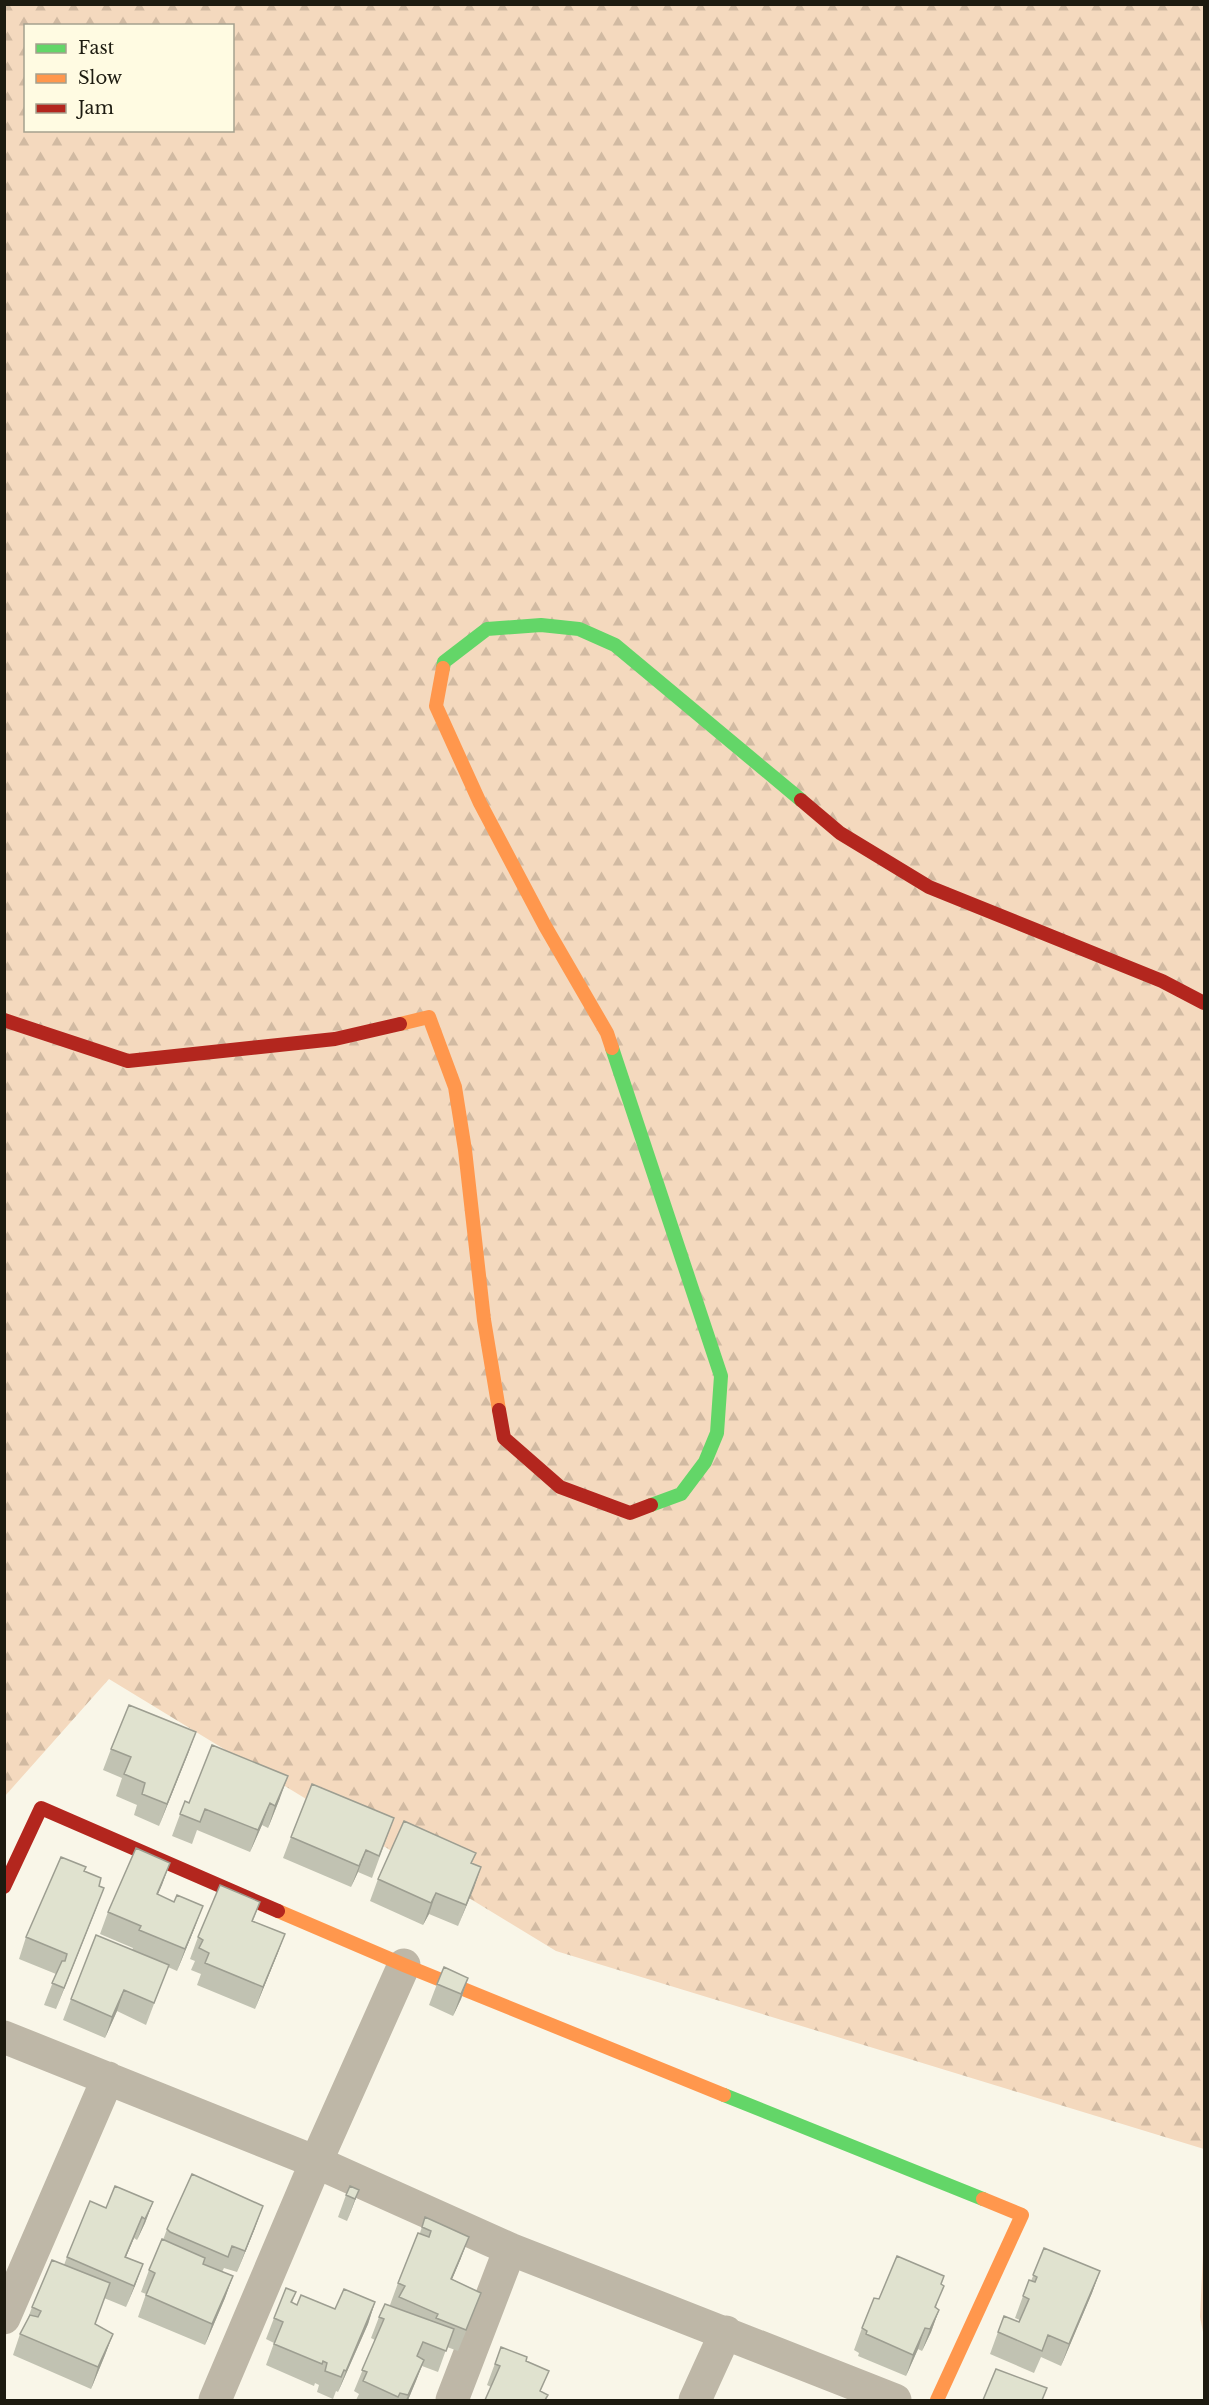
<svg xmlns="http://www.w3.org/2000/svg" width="1209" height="2405" font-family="'Libre Baskerville',serif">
<defs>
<pattern id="forest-firs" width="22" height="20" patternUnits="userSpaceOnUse" patternTransform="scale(1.5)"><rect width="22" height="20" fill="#f4d9be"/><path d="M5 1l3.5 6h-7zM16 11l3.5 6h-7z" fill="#d1baa2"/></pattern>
</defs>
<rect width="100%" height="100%" fill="#f9f6e8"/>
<path fill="url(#forest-firs)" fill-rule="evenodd" d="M 5,5 L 1204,5 L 1204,2149 L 556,1951 L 109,1679 L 5,1796 ZM 26,26 L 232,26 L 232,130 L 26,130 Z
M 1204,2233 L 1204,2337 L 1200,2317 Z"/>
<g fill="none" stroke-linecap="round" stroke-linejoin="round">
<path stroke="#beb7a7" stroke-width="33" d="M 4,2037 L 316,2162 L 510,2249 L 895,2400
M 4,2318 L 108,2078
M 215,2400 L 316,2162 L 404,1965
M 452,2400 L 510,2249
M 695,2400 L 726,2332"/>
<path stroke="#63d668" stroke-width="14" d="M 443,668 L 444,662 L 487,629 L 541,625 L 579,629 L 615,645 L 801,800
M 612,1048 L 721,1376 L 717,1433 L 705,1462 L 681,1494 L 651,1505
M 724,2095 L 983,2199"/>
<path stroke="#ff974d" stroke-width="14" d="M 443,668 L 436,706 L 480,803 L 545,926 L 607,1033 L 612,1048
M 400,1024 L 429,1017 L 455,1087 L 465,1150 L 484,1320 L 499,1410
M 278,1911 L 404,1965 L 724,2095
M 937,2400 L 1022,2215 L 983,2199"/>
<path stroke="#b3261e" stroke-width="14" d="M 801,800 L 840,833 L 929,887 L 1162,981 L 1204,1003
M 4,1020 L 128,1061 L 335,1039 L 400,1024
M 499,1410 L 504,1438 L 560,1487 L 630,1513 L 651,1505
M 4,1887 L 41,1808 L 278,1911"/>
</g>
<path fill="#c1c2b2" d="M 196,1732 L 159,1826 L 134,1815 L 137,1805 L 116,1796 L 122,1778 L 103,1770 L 111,1749 Z
M 280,1798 L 268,1828 L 262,1825 L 250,1852 L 197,1830 L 192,1844 L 172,1836 L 185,1801 L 189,1803 Z
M 394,1818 L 372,1878 L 358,1872 L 351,1887 L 283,1858 L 291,1837 Z
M 476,1853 L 472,1863 L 481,1867 L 458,1926 L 429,1914 L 423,1925 L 370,1901 L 378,1879 Z
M 170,1863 L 158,1894 L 195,1927 L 177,1971 L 168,1967 L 146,2025 L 117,2011 L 105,2038 L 63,2020 L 71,1999 L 132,1950 L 133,1948 L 100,1934 L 108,1912 Z
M 84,1871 L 99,1886 L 96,1909 L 56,2009 L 44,2005 L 56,1974 L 19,1959 L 26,1937 Z
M 260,1902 L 253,1921 L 285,1934 L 277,1955 L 255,2009 L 197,1985 L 201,1974 L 191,1970 L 195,1961 L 190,1959 L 198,1937 Z
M 468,1978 L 461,1999 L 453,2016 L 429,2005 L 437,1984 Z
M 359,2190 L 347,2221 L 338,2217 L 346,2195 Z
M 153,2202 L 145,2223 L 137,2240 L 134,2238 L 126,2257 L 143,2264 L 126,2307 L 104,2298 L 95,2324 L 113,2334 L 105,2355 L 91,2389 L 13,2355 L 20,2334 L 27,2321 L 32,2307 L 64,2265 L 67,2257 L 106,2208 Z
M 425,2217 L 461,2258 L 452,2279 L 481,2293 L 473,2314 L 458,2351 L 447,2347 L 438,2372 L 422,2366 L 408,2400 L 356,2400 L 359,2394 L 354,2391 L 375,2340 L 371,2338 L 379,2317 L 390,2305 L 398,2283 L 420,2233 Z
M 255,2228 L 237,2272 L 224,2268 L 222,2272 L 233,2276 L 225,2298 L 205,2345 L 138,2317 L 146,2294 L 141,2292 L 149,2270 L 163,2240 L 167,2229 Z
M 1044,2248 L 1100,2271 L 1092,2293 L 1061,2366 L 1041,2357 L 1034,2373 L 990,2354 L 998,2332 L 1019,2322 L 1020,2320 L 1015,2318 L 1023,2296 L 1031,2281 Z
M 941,2284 L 936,2308 L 939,2310 L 931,2332 L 922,2351 L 918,2349 L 906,2376 L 858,2356 L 859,2353 L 854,2350 L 862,2328 L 879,2299 Z
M 296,2292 L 292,2303 L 297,2305 L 335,2309 L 375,2302 L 368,2324 L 338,2392 L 336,2391 L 333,2399 L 317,2392 L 319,2385 L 315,2383 L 314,2386 L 266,2365 L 274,2343 L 266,2339 L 274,2318 Z
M 501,2347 L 526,2361 L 491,2387 L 487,2385 Z"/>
<path fill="#9d9e91" d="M 196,1732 L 188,1754 L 159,1826 L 167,1804 Z
M 288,1776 L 280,1798 L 268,1828 L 275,1806 Z
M 270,1803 L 262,1825 L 250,1852 L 258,1830 Z
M 366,1850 L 358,1872 L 351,1887 L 359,1866 Z
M 170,1863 L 162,1885 L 149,1915 L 157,1894 Z
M 481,1867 L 474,1888 L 458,1926 L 466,1905 Z
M 104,1888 L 96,1909 L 56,2009 L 64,1988 Z
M 436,1893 L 429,1914 L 423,1925 L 431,1903 Z
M 203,1906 L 195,1927 L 177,1971 L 185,1949 Z
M 285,1934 L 277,1955 L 255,2009 L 263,1987 Z
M 468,1978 L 461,1999 L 453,2016 L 461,1994 Z
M 124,1990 L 117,2011 L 105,2038 L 112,2017 Z
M 359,2190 L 351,2211 L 347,2221 L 355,2199 Z
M 153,2202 L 145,2223 L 137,2240 L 145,2219 Z
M 263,2206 L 255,2228 L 237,2272 L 245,2251 Z
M 142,2217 L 134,2238 L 117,2278 L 125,2257 Z
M 469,2237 L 461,2258 L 443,2301 L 451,2279 Z
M 143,2264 L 135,2286 L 126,2307 L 134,2286 Z
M 1100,2271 L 1092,2293 L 1061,2366 L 1069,2344 Z
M 233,2276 L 225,2298 L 205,2345 L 212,2324 Z
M 375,2302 L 368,2324 L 338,2392 L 346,2371 Z
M 939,2310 L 931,2332 L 922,2351 L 930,2329 Z
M 925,2328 L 918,2349 L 906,2376 L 913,2355 Z
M 113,2334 L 105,2355 L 91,2389 L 98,2367 Z
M 424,2360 L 416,2381 L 408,2400 L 406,2400 Z"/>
<path fill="#e0e2cf" stroke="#9d9e91" stroke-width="1.5" d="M 129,1705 L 196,1732 L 167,1804 L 142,1794 L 145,1783 L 124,1774 L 131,1757 L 111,1749 Z
M 212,1745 L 288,1776 L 275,1806 L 270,1803 L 258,1830 L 205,1809 L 200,1822 L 180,1814 L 185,1801 L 189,1803 Z
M 312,1784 L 394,1818 L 379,1856 L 366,1850 L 359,1866 L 291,1837 Z
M 404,1821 L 476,1853 L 471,1863 L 481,1867 L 466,1905 L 436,1893 L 431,1903 L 378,1879 Z
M 136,1848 L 170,1863 L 157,1894 L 174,1902 L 177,1895 L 203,1906 L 185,1949 L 139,1930 L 141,1926 L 108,1912 Z
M 61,1857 L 86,1867 L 84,1871 L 101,1878 L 99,1886 L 104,1888 L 64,1988 L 52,1983 L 62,1961 L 65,1961 L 67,1954 L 26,1937 Z
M 220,1885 L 260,1902 L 252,1921 L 285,1934 L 263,1987 L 205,1963 L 209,1953 L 199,1948 L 203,1940 L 198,1937 Z
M 96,1935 L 169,1965 L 154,2003 L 124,1990 L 112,2017 L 71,1999 Z
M 444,1967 L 468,1978 L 461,1994 L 437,1984 Z
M 192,2174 L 263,2206 L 245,2251 L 232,2246 L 228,2257 L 170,2232 L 167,2229 Z
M 115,2186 L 153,2202 L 145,2219 L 142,2217 L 125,2257 L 143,2264 L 134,2286 L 67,2257 L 90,2201 L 106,2208 Z
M 350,2186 L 359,2190 L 355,2199 L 346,2195 Z
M 425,2217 L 469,2237 L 451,2279 L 481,2293 L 466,2330 L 436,2318 L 438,2314 L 399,2297 L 405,2286 L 398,2283 L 418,2233 L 429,2237 L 431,2231 L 422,2227 Z
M 162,2239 L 205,2258 L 203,2264 L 233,2276 L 212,2324 L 146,2295 L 155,2273 L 149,2270 Z
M 1044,2248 L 1100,2271 L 1069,2344 L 1048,2335 L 1042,2351 L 998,2332 L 1004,2316 L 1019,2322 L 1029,2299 L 1023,2296 L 1029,2280 L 1035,2282 L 1037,2277 L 1033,2275 Z
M 897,2256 L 944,2276 L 941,2284 L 944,2286 L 935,2307 L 939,2310 L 930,2329 L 925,2328 L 913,2355 L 866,2334 L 867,2331 L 862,2328 L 874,2298 L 879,2299 Z
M 52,2260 L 110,2283 L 95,2324 L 113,2334 L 98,2367 L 20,2334 L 30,2315 L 38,2317 L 41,2311 L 32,2307 Z
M 286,2288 L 296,2292 L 291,2302 L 297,2305 L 301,2295 L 335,2309 L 344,2289 L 375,2302 L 346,2371 L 344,2370 L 341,2377 L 325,2371 L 327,2363 L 323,2361 L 322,2364 L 274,2344 L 283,2322 L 274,2318 Z
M 385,2304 L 454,2329 L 446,2351 L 423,2342 L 417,2356 L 424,2360 L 408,2395 L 400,2393 L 398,2397 L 363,2381 L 367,2372 L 362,2370 L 384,2319 L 379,2317 Z
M 501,2347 L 527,2357 L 526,2361 L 549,2371 L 540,2391 L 548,2395 L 545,2400 L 485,2400 L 500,2366 L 495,2364 Z
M 996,2369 L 1047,2388 L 1042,2400 L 983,2400 Z"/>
<rect width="1209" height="2405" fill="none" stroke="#1d1b10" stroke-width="12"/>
<rect x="24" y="24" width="210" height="108" fill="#fffbe2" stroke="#a5a18e" stroke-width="1.5"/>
<rect x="36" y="44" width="30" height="9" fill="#63d668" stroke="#a5a18e" stroke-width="1.5"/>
<text x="78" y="54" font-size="18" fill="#1d1b10">Fast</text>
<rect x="36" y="74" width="30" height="9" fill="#ff974d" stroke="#a5a18e" stroke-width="1.5"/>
<text x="78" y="84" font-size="18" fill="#1d1b10">Slow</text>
<rect x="36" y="104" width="30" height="9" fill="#b3261e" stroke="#a5a18e" stroke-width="1.5"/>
<text x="78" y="114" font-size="18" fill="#1d1b10">Jam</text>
</svg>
